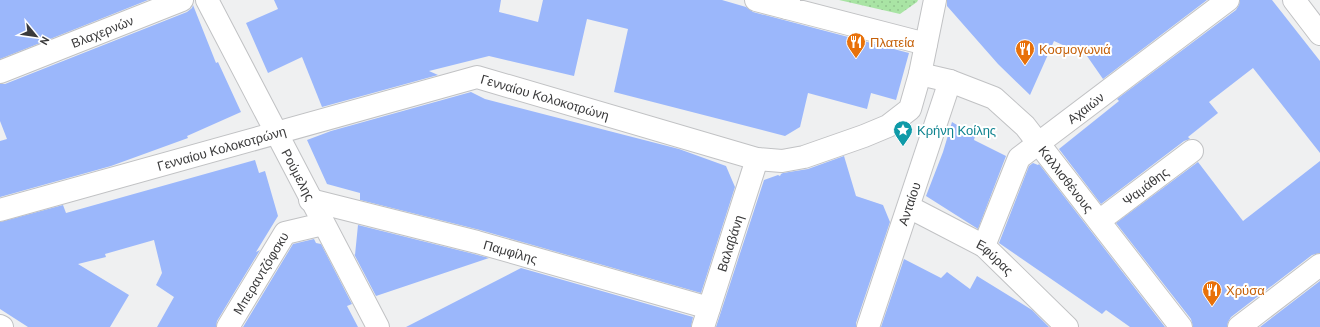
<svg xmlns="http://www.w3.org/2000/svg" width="1320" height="327" font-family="'PT Sans',sans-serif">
<defs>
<pattern id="park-dots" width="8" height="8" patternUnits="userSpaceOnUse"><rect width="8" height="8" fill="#a9e4a4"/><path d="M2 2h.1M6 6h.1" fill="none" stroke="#92c48e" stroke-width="1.8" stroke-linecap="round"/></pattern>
</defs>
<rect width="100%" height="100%" fill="#eff0f1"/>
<path fill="url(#park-dots)" d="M 839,0 L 918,0 L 917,2 L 900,14 Z"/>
<path fill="#9bb7fb" d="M 0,0 L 148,0 L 0,59 Z
M 274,0 L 501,0 L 499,12 L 538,22 L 543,0 L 722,0 L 746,7 L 753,12 L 909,53 L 896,100 L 871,93 L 867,109 L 808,93 L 800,127 L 785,136 L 614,92 L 628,29 L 587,19 L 574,76 L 489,56 L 429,71 L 438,75 L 322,107 L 302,57 L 268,73 L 246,23 L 278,9 Z
M 947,0 L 1207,0 L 1103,79 L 1087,56 L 1054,41 L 1030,95 L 998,64 L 947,6 Z
M 1240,0 L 1272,0 L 1320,61 L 1320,153 L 1253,68 L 1209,102 L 1218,113 L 1188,137 L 1190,139 L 1184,141 L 1101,204 L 1059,149 L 1119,101 L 1117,99 L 1236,10 L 1239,5 Z
M 193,5 L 216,63 L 218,62 L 241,112 L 187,136 L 188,138 L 111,166 L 0,197 L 0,141 L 7,139 L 0,121 L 0,84 L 5,84 L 187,12 L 192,8 Z
M 471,92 L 485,99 L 679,149 L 726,166 L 735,187 L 701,293 L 480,230 L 360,200 L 360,193 L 327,184 L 307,140 L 331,131 Z
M 952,122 L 975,136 L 974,140 L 1006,156 L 978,229 L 926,196 L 943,152 Z
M 844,156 L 856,196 L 883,205 L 890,222 L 856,323 L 856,327 L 716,327 L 764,180 L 778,175 L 780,176 L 781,174 L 783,173 L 808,169 Z
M 255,160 L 259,173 L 265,171 L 278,216 L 256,252 L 260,250 L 217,321 L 216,327 L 157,327 L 174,297 L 156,285 L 162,273 L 154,240 L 105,254 L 106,257 L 78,264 L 129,295 L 110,327 L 28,327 L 0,309 L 0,222 L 63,205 L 66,213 Z
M 1320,161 L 1320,253 L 1312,255 L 1231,317 L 1228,322 L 1227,327 L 1193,327 L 1191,319 L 1116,223 L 1198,162 L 1243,221 Z
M 1033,163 L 1038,165 L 1039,164 L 1165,327 L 1130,327 L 1106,310 L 1102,314 L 999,243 L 1029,166 Z
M 358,225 L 474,254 L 489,258 L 376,296 L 354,254 L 355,255 Z
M 314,239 L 316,243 L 321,244 L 352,304 L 347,306 L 358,327 L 243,327 L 293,244 Z
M 904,259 L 941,278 L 947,272 L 970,289 L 977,276 L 1032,310 L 1049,327 L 881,327 Z
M 521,268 L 693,317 L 691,327 L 406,327 Z
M 1320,281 L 1320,327 L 1260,327 Z"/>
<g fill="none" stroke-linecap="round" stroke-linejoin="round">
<defs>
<g id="minor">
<path id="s1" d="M 207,0 L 378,327"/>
<path d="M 756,0 L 787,8"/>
<path d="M 1294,0 L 1320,34"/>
<path id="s2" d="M 0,72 L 182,0"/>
<path id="s3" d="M 920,74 L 950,81 L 994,98 L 1025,126 L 1181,327"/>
<path id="s4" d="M 310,200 L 477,242 L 709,308"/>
<path id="s5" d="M 909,207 L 984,246 L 1067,327"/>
<path id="s6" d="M 1099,221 L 1192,151"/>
<path id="s7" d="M 984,246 L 1019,158 L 1228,0"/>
<path d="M 0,326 L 2,327"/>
<path id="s8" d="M 228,327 L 285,233 L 323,224"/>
<path id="s9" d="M 703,327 L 757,159"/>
<path id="s10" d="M 868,327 L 950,81"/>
<path d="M 1239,327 L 1320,265"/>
</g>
<g id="tertiary">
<path d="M 789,0 L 787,8 L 926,44"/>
<path id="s11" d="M 0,210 L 477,77 L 757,159 L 782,161 L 804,157 L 864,136 L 888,126 L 910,109 L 920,74 L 935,0"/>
</g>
</defs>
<use href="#minor" stroke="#c1c2c4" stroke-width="24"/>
<use href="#tertiary" stroke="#c1c2c4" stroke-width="24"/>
<use href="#minor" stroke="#fff" stroke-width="22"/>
<use href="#tertiary" stroke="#fff" stroke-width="22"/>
</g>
<defs>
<symbol id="restaurant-pin" viewBox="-11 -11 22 30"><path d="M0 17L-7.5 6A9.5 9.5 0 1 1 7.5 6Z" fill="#e8710a" stroke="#fff"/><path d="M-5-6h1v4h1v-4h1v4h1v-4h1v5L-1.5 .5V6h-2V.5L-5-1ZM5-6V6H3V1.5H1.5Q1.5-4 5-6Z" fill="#fff"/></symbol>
<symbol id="sight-pin" viewBox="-11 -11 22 30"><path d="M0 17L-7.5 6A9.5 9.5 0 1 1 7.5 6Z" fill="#0f9aa8" stroke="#fff"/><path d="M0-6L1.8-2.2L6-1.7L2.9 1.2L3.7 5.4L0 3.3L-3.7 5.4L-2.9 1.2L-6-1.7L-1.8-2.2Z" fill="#fff"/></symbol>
</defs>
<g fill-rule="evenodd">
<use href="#restaurant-pin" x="845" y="31" width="22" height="30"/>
<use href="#restaurant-pin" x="1014" y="38" width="22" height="30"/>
<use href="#sight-pin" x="892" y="119" width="22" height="30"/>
<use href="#restaurant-pin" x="1201" y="279" width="22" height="30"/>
</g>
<g text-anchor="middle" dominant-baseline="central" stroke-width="4" stroke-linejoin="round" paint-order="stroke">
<g font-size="13" fill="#3a3a3b" stroke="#fff">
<text stroke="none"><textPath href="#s2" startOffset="110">Βλαχερνών</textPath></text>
<text stroke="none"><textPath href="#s11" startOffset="566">Γενναίου Κολοκοτρώνη</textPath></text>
<text stroke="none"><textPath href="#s7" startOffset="178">Αχαιών</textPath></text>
<text stroke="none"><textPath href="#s11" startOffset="230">Γενναίου Κολοκοτρώνη</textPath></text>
<text stroke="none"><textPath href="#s1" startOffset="197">Ρούμελης</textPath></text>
<text stroke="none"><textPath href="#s3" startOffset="187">Καλλισθένους</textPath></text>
<text stroke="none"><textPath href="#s6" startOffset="58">Ψαμάθης</textPath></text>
<text stroke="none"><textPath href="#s10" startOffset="130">Ανταίου</textPath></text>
<text stroke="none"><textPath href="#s9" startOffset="88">Βαλαβάνη</textPath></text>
<text stroke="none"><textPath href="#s4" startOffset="207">Παμφίλης</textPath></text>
<text stroke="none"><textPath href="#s5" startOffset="100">Εφύρας</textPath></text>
<text stroke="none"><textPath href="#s8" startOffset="63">Μπεραντζόφσκυ</textPath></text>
</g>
<g font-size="13" fill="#c56008" stroke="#fff" text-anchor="start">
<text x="870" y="42">Πλατεία</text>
<text x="1039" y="49">Κοσμογωνιά</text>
<text x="1226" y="290">Χρύσα</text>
</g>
<g font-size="13" fill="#0d838f" stroke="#fff" text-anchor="start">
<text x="917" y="130">Κρήνη Κοίλης</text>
</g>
</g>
<g transform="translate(36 36) rotate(119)" stroke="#ffffff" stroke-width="3" paint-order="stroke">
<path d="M0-3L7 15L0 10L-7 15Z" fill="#3a3a3b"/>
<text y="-6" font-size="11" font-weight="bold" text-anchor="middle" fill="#3a3a3b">N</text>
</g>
</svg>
